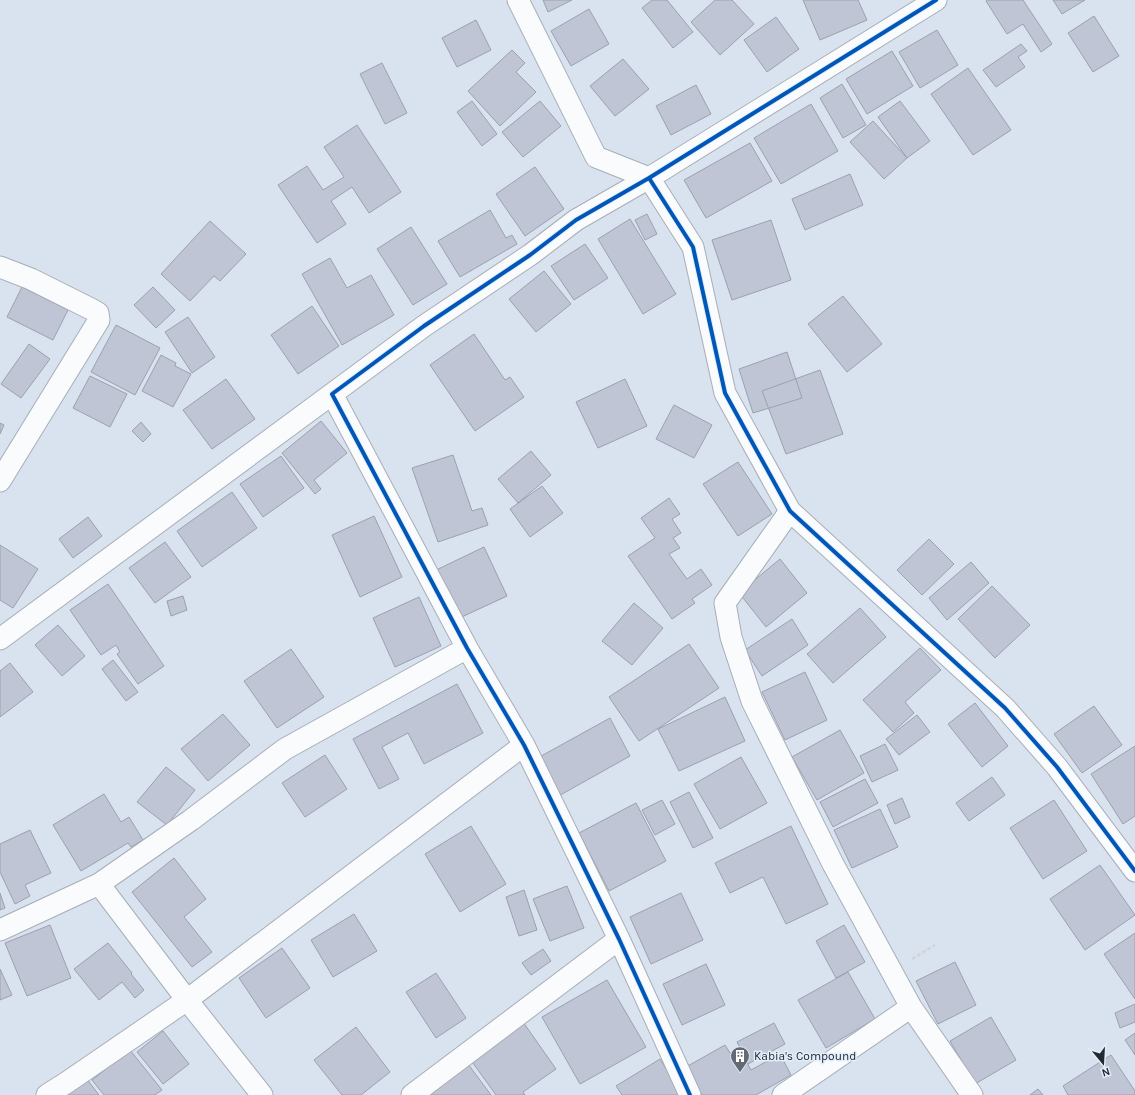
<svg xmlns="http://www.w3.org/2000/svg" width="1135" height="1095" font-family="Karla,sans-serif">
<rect width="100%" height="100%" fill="#d9e2ef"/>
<path fill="#c0c5d6" stroke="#9ba1ab" d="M 543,0 L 572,0 L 548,12 Z
M 652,0 L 667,0 L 693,32 L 673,48 L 642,8 Z
M 715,0 L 732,0 L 754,24 L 720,55 L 691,22 Z
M 803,0 L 858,0 L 867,20 L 820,40 Z
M 987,0 L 1023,0 L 1052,44 L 1041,52 L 1023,24 L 1007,34 L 986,1 Z
M 1053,0 L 1085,0 L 1062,14 Z
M 589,9 L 609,44 L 571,66 L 551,31 Z
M 1094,16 L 1119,56 L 1093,72 L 1068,33 Z
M 776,17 L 799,49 L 767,72 L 744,40 Z
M 476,20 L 491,50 L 457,67 L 442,38 Z
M 937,30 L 958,65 L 920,88 L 899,52 Z
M 1021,44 L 1027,51 L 1018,57 L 1025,67 L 996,87 L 983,70 Z
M 512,50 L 525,63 L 516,72 L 536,92 L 500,126 L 468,91 Z
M 892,51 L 913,86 L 867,114 L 846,79 Z
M 623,59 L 649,89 L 615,116 L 590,86 Z
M 382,63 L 407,113 L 385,124 L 360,74 Z
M 968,68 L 1011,130 L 973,155 L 931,94 Z
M 842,84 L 866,125 L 843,138 L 820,98 Z
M 696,85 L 711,114 L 671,135 L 656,106 Z
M 472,101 L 497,134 L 482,146 L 457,112 Z
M 540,101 L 561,126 L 523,157 L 502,132 Z
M 900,101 L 930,141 L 907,158 L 878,117 Z
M 811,104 L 838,151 L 781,184 L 754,138 Z
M 873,121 L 907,158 L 884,179 L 850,142 Z
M 357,125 L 401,192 L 369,213 L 352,187 L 331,201 L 346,224 L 317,243 L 278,185 L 307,166 L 323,190 L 344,177 L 324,147 Z
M 750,143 L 772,181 L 706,218 L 684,180 Z
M 535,167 L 564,209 L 525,236 L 496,194 Z
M 850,174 L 863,205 L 805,230 L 792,199 Z
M 490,210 L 506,238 L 512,235 L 517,244 L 460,277 L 438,241 Z
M 647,214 L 657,234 L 645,240 L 635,220 Z
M 630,219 L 676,294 L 643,314 L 598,239 Z
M 771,220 L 791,280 L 732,300 L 712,240 Z
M 210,221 L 246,254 L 220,281 L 214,276 L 190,301 L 161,274 Z
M 411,227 L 447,284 L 413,305 L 377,249 Z
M 585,244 L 608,278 L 574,300 L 551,266 Z
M 330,258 L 347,288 L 371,275 L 394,315 L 342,345 L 302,274 Z
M 544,271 L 571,304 L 536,332 L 509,299 Z
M 22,287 L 68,310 L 53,340 L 7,317 Z
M 153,287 L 175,310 L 156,328 L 134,305 Z
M 843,296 L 882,344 L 847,372 L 808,324 Z
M 312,306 L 339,346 L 298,374 L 271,335 Z
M 188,317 L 215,357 L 192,373 L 165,332 Z
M 116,325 L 160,348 L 135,395 L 91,372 Z
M 474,334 L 505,380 L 510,377 L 524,397 L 475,431 L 430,365 Z
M 29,344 L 50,359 L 21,398 L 1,384 Z
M 787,352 L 802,398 L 753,413 L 739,369 Z
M 161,355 L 176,363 L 175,366 L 191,374 L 173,407 L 142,391 Z
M 820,370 L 843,434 L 786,454 L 762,391 Z
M 90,376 L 127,394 L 110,427 L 73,408 Z
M 226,379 L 255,419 L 212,449 L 183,410 Z
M 625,379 L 647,426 L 598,448 L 576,402 Z
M 674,405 L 712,425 L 694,458 L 656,439 Z
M 321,421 L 347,453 L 314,480 L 321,489 L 315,494 L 282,453 Z
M 141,422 L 151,434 L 143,442 L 132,431 Z
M 0,423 L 4,425 L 0,434 Z
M 531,451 L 551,475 L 518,503 L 498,479 Z
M 453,455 L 472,511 L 482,508 L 488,525 L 438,542 L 412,468 Z
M 281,456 L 304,488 L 263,517 L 240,484 Z
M 738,462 L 772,514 L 738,536 L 703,484 Z
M 542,486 L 563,513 L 530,537 L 510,509 Z
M 232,492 L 257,528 L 202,567 L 177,531 Z
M 669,498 L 680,514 L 672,519 L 681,533 L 673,538 L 680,548 L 669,554 L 687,579 L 701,569 L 712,585 L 692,599 L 695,603 L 672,619 L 628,556 L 655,538 L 641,518 Z
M 374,516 L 402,577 L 360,597 L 332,535 Z
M 88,517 L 102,536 L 73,558 L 59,539 Z
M 929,539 L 954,564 L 922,595 L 897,570 Z
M 165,542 L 191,577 L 155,603 L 129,568 Z
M 0,545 L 38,569 L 13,608 L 0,600 Z
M 484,547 L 507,596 L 453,621 L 430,573 Z
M 780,559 L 807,593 L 766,627 L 739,593 Z
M 971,562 L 989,583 L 947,620 L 929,598 Z
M 108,584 L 164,666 L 138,684 L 117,654 L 120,652 L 116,645 L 101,655 L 70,610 Z
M 992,586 L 1030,625 L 995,658 L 958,619 Z
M 183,596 L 187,610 L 171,616 L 167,601 Z
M 419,597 L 441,646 L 395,667 L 373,618 Z
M 634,603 L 663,628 L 632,665 L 602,641 Z
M 860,608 L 886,637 L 833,683 L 807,654 Z
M 792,619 L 808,645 L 762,676 L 745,650 Z
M 58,625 L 85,656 L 62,676 L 35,645 Z
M 689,644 L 719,688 L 639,741 L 609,697 Z
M 920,648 L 941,670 L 905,702 L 914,713 L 893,732 L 863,700 Z
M 291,649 L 324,697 L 277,728 L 244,681 Z
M 113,660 L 138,692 L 126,701 L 102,669 Z
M 10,663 L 33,692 L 0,717 L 0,671 Z
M 805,672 L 827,720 L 785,740 L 762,692 Z
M 457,684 L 483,733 L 424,764 L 408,733 L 382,747 L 399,779 L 379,789 L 353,739 Z
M 725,697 L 745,741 L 679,771 L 658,729 Z
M 975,703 L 1008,746 L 982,767 L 948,724 Z
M 1094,706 L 1122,745 L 1082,773 L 1054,734 Z
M 223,714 L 250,745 L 208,781 L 181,749 Z
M 917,715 L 930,732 L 899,755 L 886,739 Z
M 610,718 L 630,756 L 555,798 L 534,760 Z
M 840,730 L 864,773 L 817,800 L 792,757 Z
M 885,744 L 898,770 L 872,782 L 860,756 Z
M 1135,746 L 1135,816 L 1123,824 L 1091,774 Z
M 325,755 L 347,789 L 305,817 L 282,783 Z
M 741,757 L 767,803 L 720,829 L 694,784 Z
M 166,767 L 195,790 L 167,825 L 137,802 Z
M 992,777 L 1005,795 L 969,821 L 956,803 Z
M 865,779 L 878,803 L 833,827 L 820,802 Z
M 689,792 L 713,838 L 693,848 L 670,802 Z
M 104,794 L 121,822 L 129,817 L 143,840 L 131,847 L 128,843 L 81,871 L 53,825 Z
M 902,798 L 910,817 L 895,824 L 887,805 Z
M 662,800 L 675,824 L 655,835 L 642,810 Z
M 1054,800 L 1087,851 L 1043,879 L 1010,828 Z
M 636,803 L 666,861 L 609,891 L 579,833 Z
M 880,809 L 898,847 L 852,868 L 834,830 Z
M 471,826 L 506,884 L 460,912 L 425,854 Z
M 791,826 L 828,904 L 786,924 L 763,877 L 730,893 L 715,863 Z
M 30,830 L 51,873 L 25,885 L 30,896 L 15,904 L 0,872 L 0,844 Z
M 174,858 L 206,899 L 184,917 L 212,952 L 192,967 L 132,892 Z
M 1100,865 L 1135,915 L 1085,950 L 1050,899 Z
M 567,886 L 584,928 L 550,941 L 533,899 Z
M 524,890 L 537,930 L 519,936 L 506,897 Z
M 0,893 L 5,908 L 0,910 Z
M 681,893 L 703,940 L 651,964 L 630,917 Z
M 354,914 L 377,951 L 333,977 L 311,940 Z
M 50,925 L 71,978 L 27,996 L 5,943 Z
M 844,925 L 865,962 L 836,978 L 816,941 Z
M 1135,933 L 1135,999 L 1104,954 Z
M 108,943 L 132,973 L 131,974 L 144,990 L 135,998 L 122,982 L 99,1000 L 74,969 Z
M 282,948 L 310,988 L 266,1018 L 239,978 Z
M 543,949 L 551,961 L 531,975 L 522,963 Z
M 955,962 L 976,1005 L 938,1024 L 916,981 Z
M 706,964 L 725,1005 L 682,1025 L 663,984 Z
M 0,969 L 12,995 L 0,1000 Z
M 848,972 L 875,1019 L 826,1048 L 798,1000 Z
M 436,973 L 466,1018 L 436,1038 L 406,992 Z
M 607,980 L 646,1047 L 580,1084 L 542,1017 Z
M 1135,1004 L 1135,1022 L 1120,1028 L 1115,1013 Z
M 991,1017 L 1016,1060 L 975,1084 L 950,1041 Z
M 523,1022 L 556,1069 L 523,1092 L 525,1095 L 496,1095 L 470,1059 Z
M 774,1023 L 785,1044 L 748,1064 L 737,1042 Z
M 356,1027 L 390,1072 L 361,1095 L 342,1095 L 314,1060 Z
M 163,1031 L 189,1064 L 163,1084 L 137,1052 Z
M 1135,1033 L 1135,1055 L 1125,1040 Z
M 725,1045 L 730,1053 L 739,1048 L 751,1070 L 780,1054 L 791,1075 L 756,1095 L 702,1095 L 686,1067 Z
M 130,1050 L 162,1090 L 155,1095 L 104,1095 L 92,1080 Z
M 1111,1055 L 1135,1091 L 1135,1095 L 1068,1095 L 1063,1086 Z
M 660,1059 L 682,1095 L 622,1095 L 616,1086 Z
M 468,1064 L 491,1095 L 425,1095 Z
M 86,1078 L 99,1095 L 65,1095 Z
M 1038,1089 L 1043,1095 L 1030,1095 Z"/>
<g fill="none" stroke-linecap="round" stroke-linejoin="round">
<defs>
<path id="minor" d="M 518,0 L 596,157 L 649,178
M 936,0 L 649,178 L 693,247 L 725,393 L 790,511 L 1005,708 L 1057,767 L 1135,871
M 649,178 L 576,220 L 530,255 L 424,326 L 332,394 L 467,648 L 524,745 L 619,939 L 690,1095
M 0,267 L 31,279 L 93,310 L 98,313 L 99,320 L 0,481
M 790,511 L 725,603 L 731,637 L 752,701 L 833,864 L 911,1007 L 972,1095
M 0,639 L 332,394
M 99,884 L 187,1000 L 262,1095
M 0,930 L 99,884 L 191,820 L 285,749 L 467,648
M 47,1095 L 66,1083 L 187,1000 L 524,745
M 412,1095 L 619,939
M 783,1095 L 911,1007"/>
</defs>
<use href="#minor" stroke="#a8aeb8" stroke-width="23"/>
<path stroke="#d1d4d7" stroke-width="2.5" stroke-dasharray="4 2" stroke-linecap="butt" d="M 912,959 L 935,945"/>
<use href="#minor" stroke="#f9fbfd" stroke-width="21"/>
<defs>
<path id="cycleway" d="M 936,0 L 649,178 L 693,247 L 725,393 L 790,511 L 1005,708 L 1057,767 L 1135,871
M 649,178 L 576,220 L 530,255 L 424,326 L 332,394 L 467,648 L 524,745 L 619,939 L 690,1095"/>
</defs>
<use href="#cycleway" stroke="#e3eefb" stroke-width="6"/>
<use href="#cycleway" stroke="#0057b8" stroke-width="4"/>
</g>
<defs>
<symbol id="building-pin" viewBox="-11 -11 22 30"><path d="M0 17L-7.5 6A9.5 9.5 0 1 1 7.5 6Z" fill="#626a74" stroke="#e3eefb"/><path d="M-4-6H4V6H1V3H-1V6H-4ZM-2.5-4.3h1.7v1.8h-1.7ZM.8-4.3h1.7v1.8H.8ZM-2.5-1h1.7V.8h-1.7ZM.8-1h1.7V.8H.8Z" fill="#fff"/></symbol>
</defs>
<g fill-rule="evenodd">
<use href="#building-pin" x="729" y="1045" width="22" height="30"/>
</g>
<g text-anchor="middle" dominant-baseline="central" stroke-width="3" stroke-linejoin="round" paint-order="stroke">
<g font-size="12" fill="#222931" stroke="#e3eefb" text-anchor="start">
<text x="754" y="1056">Kabia's Compound</text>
</g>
</g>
<g transform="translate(1103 1063) rotate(162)" stroke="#e3eefb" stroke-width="3" paint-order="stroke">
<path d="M0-3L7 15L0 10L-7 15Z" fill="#222931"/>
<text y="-6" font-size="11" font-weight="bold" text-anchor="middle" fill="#222931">N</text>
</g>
</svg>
